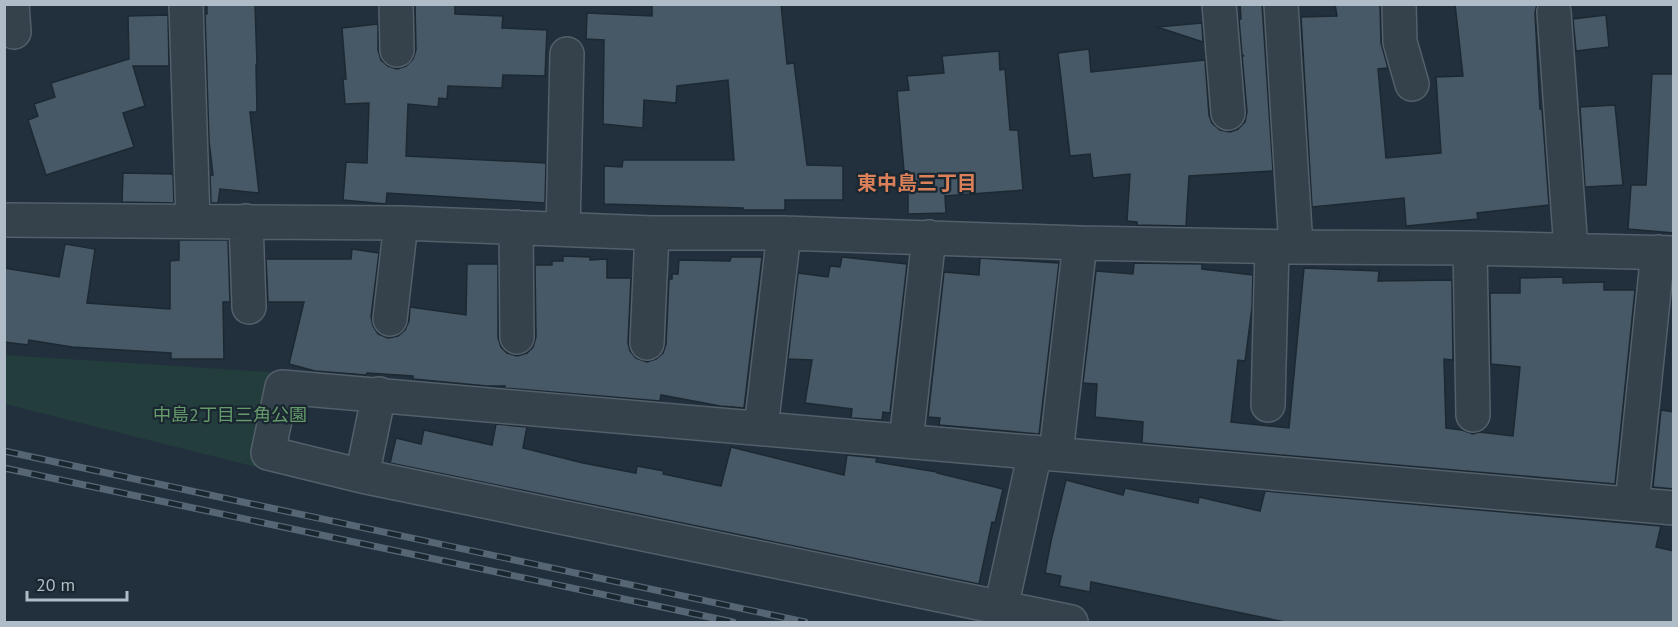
<svg xmlns="http://www.w3.org/2000/svg" width="1678" height="627" font-family="'PT Sans','Noto Sans JP',sans-serif">
<rect width="100%" height="100%" fill="#21303c"/>
<path fill="#233d3d" d="M 5,355 L 285,373 L 264,469 L 5,404 Z"/>
<path fill="#475866" stroke="#1c2933" stroke-width="1.5" d="M 207,4 L 255,4 L 257,65 L 256,65 L 257,112 L 250,112 L 259,193 L 220,189 L 218,203 L 211,203 L 210,175 L 213,175 L 209,141 L 205,14 L 207,14 Z
M 415,4 L 455,4 L 455,14 L 503,16 L 502,28 L 547,30 L 545,76 L 503,75 L 502,88 L 448,86 L 447,99 L 439,98 L 438,107 L 408,104 L 406,156 L 546,163 L 545,203 L 387,193 L 386,204 L 343,200 L 346,162 L 367,163 L 369,103 L 345,104 L 343,79 L 346,79 L 342,28 L 378,24 L 378,50 L 381,60 L 388,66 L 397,69 L 406,66 L 413,59 L 416,50 Z
M 652,4 L 781,4 L 787,64 L 794,63 L 807,165 L 843,166 L 843,200 L 785,200 L 785,210 L 743,210 L 743,208 L 604,204 L 604,166 L 622,167 L 623,160 L 734,160 L 728,80 L 677,86 L 676,103 L 644,100 L 643,128 L 603,124 L 604,40 L 586,39 L 587,13 L 652,16 Z
M 1240,4 L 1262,4 L 1273,171 L 1189,176 L 1186,226 L 1137,225 L 1137,222 L 1127,221 L 1130,174 L 1093,178 L 1090,154 L 1070,156 L 1058,53 L 1089,49 L 1091,72 L 1205,60 L 1209,115 L 1212,123 L 1220,130 L 1230,132 L 1238,129 L 1245,122 L 1247,112 L 1242,56 L 1244,56 L 1242,55 L 1239,19 L 1241,19 Z
M 1335,4 L 1380,4 L 1381,43 L 1388,68 L 1378,69 L 1386,158 L 1441,153 L 1436,77 L 1463,76 L 1455,4 L 1537,4 L 1535,13 L 1540,109 L 1542,109 L 1549,205 L 1477,213 L 1478,219 L 1406,226 L 1404,198 L 1312,207 L 1301,17 L 1337,16 Z
M 168,15 L 169,66 L 133,66 L 145,106 L 123,113 L 134,147 L 46,175 L 28,120 L 38,116 L 34,104 L 55,97 L 51,83 L 129,59 L 128,16 Z
M 1606,15 L 1609,47 L 1576,51 L 1573,19 Z
M 1202,23 L 1203,42 L 1157,27 Z
M 999,51 L 1000,70 L 1005,69 L 1010,130 L 1018,130 L 1023,190 L 945,196 L 946,213 L 908,214 L 908,171 L 904,171 L 897,91 L 909,90 L 907,76 L 944,73 L 942,56 Z
M 1652,74 L 1674,74 L 1674,233 L 1628,229 L 1631,185 L 1646,185 Z
M 1615,105 L 1623,185 L 1585,187 L 1580,107 Z
M 123,173 L 173,174 L 174,203 L 122,202 Z
M 179,240 L 228,240 L 230,302 L 223,302 L 224,359 L 171,359 L 171,353 L 72,347 L 29,340 L 28,345 L 4,342 L 4,268 L 59,277 L 65,244 L 95,249 L 87,303 L 170,309 L 170,261 L 179,260 Z
M 352,249 L 379,253 L 371,317 L 373,326 L 378,334 L 388,338 L 398,336 L 405,330 L 409,321 L 410,307 L 466,315 L 467,264 L 498,264 L 498,338 L 501,347 L 507,353 L 517,356 L 527,353 L 533,347 L 536,337 L 535,265 L 552,265 L 552,261 L 563,261 L 563,256 L 590,257 L 590,260 L 607,259 L 607,278 L 631,278 L 628,343 L 630,351 L 636,358 L 647,362 L 656,359 L 663,353 L 666,344 L 669,279 L 672,279 L 672,274 L 678,274 L 679,260 L 730,261 L 731,257 L 762,257 L 744,408 L 720,406 L 661,395 L 660,401 L 504,388 L 505,386 L 487,386 L 413,379 L 413,376 L 367,373 L 366,375 L 315,371 L 289,364 L 304,302 L 268,302 L 266,259 L 351,259 Z
M 842,257 L 907,264 L 890,413 L 883,412 L 882,420 L 851,418 L 852,409 L 805,403 L 812,360 L 788,359 L 798,273 L 828,277 L 830,266 L 840,267 Z
M 980,258 L 1059,263 L 1039,434 L 939,425 L 940,418 L 928,417 L 944,272 L 979,275 Z
M 1134,263 L 1202,264 L 1202,269 L 1253,275 L 1252,308 L 1245,361 L 1238,360 L 1231,422 L 1289,428 L 1304,268 L 1379,271 L 1378,281 L 1452,280 L 1453,360 L 1444,359 L 1446,428 L 1462,430 L 1473,434 L 1479,432 L 1513,436 L 1520,367 L 1491,364 L 1490,293 L 1520,293 L 1520,278 L 1563,277 L 1563,283 L 1604,282 L 1604,290 L 1635,290 L 1615,484 L 1142,443 L 1143,422 L 1095,417 L 1097,384 L 1083,383 L 1096,271 L 1133,274 Z
M 1661,410 L 1674,412 L 1674,489 L 1653,487 Z
M 496,424 L 527,427 L 523,448 L 583,463 L 636,473 L 637,466 L 664,471 L 663,474 L 721,486 L 731,447 L 844,475 L 847,455 L 877,458 L 876,462 L 937,472 L 937,473 L 1003,489 L 995,523 L 992,522 L 979,584 L 390,463 L 396,438 L 421,444 L 424,430 L 492,445 Z
M 1066,480 L 1123,495 L 1125,488 L 1198,503 L 1199,497 L 1260,511 L 1265,491 L 1661,526 L 1656,547 L 1674,551 L 1674,622 L 1285,622 L 1091,582 L 1090,592 L 1059,586 L 1061,576 L 1045,573 L 1051,541 Z"/>
<g fill="none" stroke-linecap="round" stroke-linejoin="round">
<defs>
<path id="minor" d="M 12,4 L 14,32
M 186,4 L 193,221
M 396,4 L 397,50
M 1219,4 L 1228,113
M 1281,4 L 1296,247
M 1399,4 L 1400,42 L 1412,84
M 1554,12 L 1571,250
M 4,220 L 401,223 L 652,233 L 784,233 L 1080,243 L 1296,247 L 1470,248 L 1674,253
M 246,221 L 249,307
M 516,227 L 517,337
M 563,229 L 567,54
M 1470,248 L 1473,415
M 390,319 L 401,223
M 647,343 L 652,233
M 1268,405 L 1272,247
M 761,428 L 784,233
M 906,441 L 929,237
M 1056,454 L 1080,243
M 362,476 L 379,394
M 1632,504 L 1658,252
M 1001,608 L 1035,452
M 1071,622 L 362,476 L 268,453 L 282,387 L 1674,508"/>
</defs>
<use href="#minor" stroke="#535f6a" stroke-width="36"/>
<use href="#minor" stroke="#35424c" stroke-width="33"/>
<defs>
<path id="rail" d="M 4,451 L 805,622
M 4,468 L 733,622"/>
</defs>
<use href="#rail" stroke="#566674" stroke-width="7"/>
<use href="#rail" stroke="#1a2731" stroke-width="4.5" stroke-dasharray="14" stroke-linecap="butt"/>
</g>
<g text-anchor="middle" dominant-baseline="central" stroke-width="4.5" stroke-linejoin="round" paint-order="stroke">
<g font-size="18" fill="#659b6b" stroke="#1a2731">
<text x="230" y="414">中島2丁目三角公園</text>
</g>
<g font-size="20" font-weight="bold" fill="#db8059" stroke="#1a2731">
<text x="917" y="183">東中島三丁目</text>
</g>
</g>
<rect width="1678" height="627" fill="none" stroke="#b0bcc8" stroke-width="12"/>
<path d="M27 591v9h100v-9" fill="none" stroke="#b0bcc8" stroke-width="3"/>
<text x="36" y="591" font-size="18" fill="#b0bcc8" stroke="#1a2731" stroke-width="4.5" paint-order="stroke">20 m</text>
</svg>
